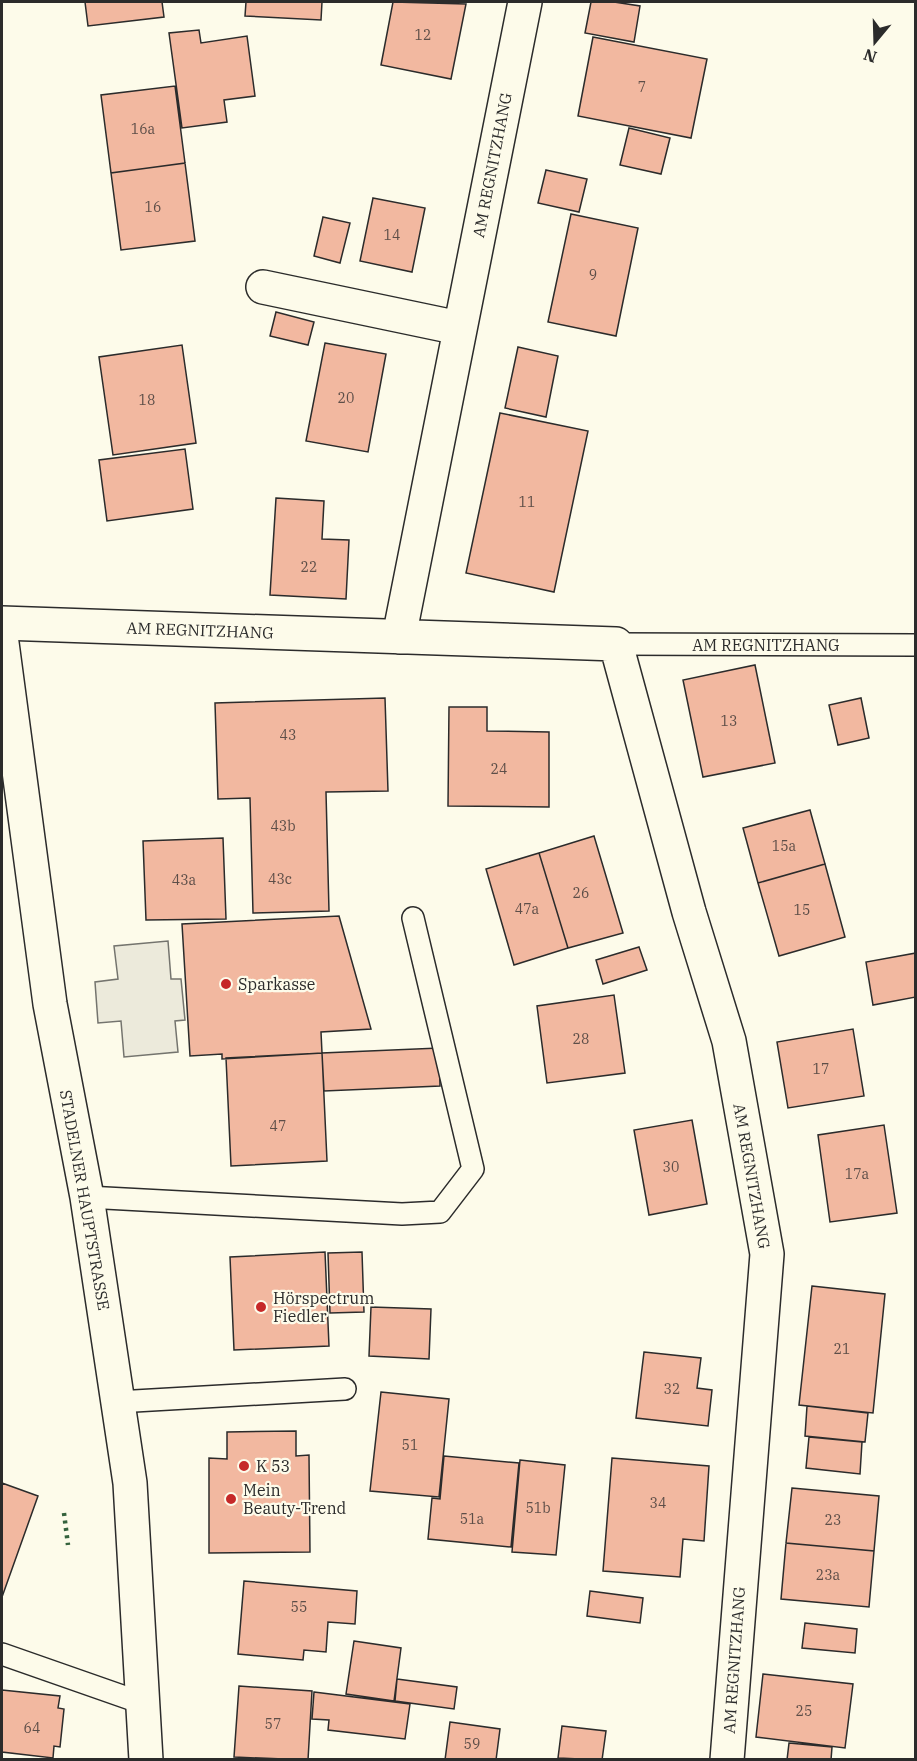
<svg xmlns="http://www.w3.org/2000/svg" width="917" height="1761" font-family="'IBM Plex Serif',serif">
<rect width="100%" height="100%" fill="#fdfbea"/>
<path fill="#eceadb" stroke="#74746e" stroke-width="1.5" d="M 168,941 L 171,979 L 181,979 L 185,1020 L 175,1021 L 178,1052 L 124,1057 L 121,1021 L 98,1023 L 95,982 L 118,979 L 114,946 Z"/>
<path fill="#f2b8a0" stroke="#2b2b2b" stroke-width="1.5" d="M 85,2 L 162,2 L 164,17 L 88,26 Z
M 246,2 L 322,2 L 321,20 L 245,16 Z
M 393,2 L 466,4 L 451,79 L 381,65 Z
M 591,2 L 614,2 L 640,6 L 634,42 L 585,33 Z
M 199,30 L 201,43 L 247,36 L 255,96 L 224,100 L 227,122 L 182,128 L 169,33 Z
M 593,37 L 707,59 L 691,138 L 578,116 Z
M 175,86 L 185,163 L 111,173 L 101,95 Z
M 629,128 L 670,138 L 661,174 L 620,165 Z
M 185,163 L 195,241 L 121,250 L 111,173 Z
M 546,170 L 587,179 L 579,212 L 538,203 Z
M 373,198 L 425,208 L 412,272 L 360,261 Z
M 571,214 L 638,228 L 616,336 L 548,322 Z
M 323,217 L 350,223 L 340,263 L 314,256 Z
M 276,312 L 314,322 L 308,345 L 270,336 Z
M 325,343 L 386,354 L 368,452 L 306,441 Z
M 182,345 L 196,443 L 113,455 L 99,357 Z
M 518,347 L 558,356 L 546,417 L 505,408 Z
M 500,413 L 588,431 L 554,592 L 466,573 Z
M 185,449 L 193,509 L 107,521 L 99,460 Z
M 276,498 L 324,501 L 322,539 L 349,540 L 346,599 L 270,595 Z
M 755,665 L 775,763 L 703,777 L 683,680 Z
M 385,698 L 388,791 L 326,792 L 329,911 L 253,913 L 250,798 L 218,799 L 215,703 Z
M 861,698 L 869,738 L 838,745 L 829,705 Z
M 449,707 L 487,707 L 487,731 L 549,732 L 549,807 L 448,806 Z
M 810,810 L 825,864 L 758,883 L 743,828 Z
M 594,836 L 623,933 L 568,948 L 539,853 Z
M 223,838 L 226,919 L 146,920 L 143,841 Z
M 539,853 L 568,948 L 514,965 L 486,869 Z
M 825,864 L 845,937 L 779,956 L 758,883 Z
M 339,916 L 371,1029 L 321,1032 L 322,1053 L 222,1059 L 222,1054 L 190,1056 L 182,924 Z
M 639,947 L 647,970 L 603,984 L 596,960 Z
M 916,953 L 916,997 L 873,1005 L 866,962 Z
M 614,995 L 625,1073 L 547,1083 L 537,1006 Z
M 853,1029 L 864,1096 L 788,1108 L 777,1042 Z
M 439,1048 L 440,1086 L 324,1091 L 322,1053 Z
M 322,1053 L 327,1161 L 231,1166 L 226,1058 Z
M 692,1120 L 707,1204 L 649,1215 L 634,1130 Z
M 884,1125 L 897,1213 L 830,1222 L 818,1135 Z
M 325,1252 L 329,1346 L 234,1350 L 230,1257 Z
M 362,1252 L 364,1312 L 330,1313 L 328,1253 Z
M 812,1286 L 885,1294 L 873,1413 L 799,1405 Z
M 371,1307 L 431,1309 L 429,1359 L 369,1356 Z
M 644,1352 L 701,1358 L 697,1388 L 712,1390 L 708,1426 L 636,1418 Z
M 381,1392 L 449,1399 L 439,1497 L 370,1491 Z
M 807,1406 L 868,1413 L 865,1442 L 805,1436 Z
M 296,1431 L 296,1456 L 309,1455 L 310,1552 L 209,1553 L 209,1458 L 227,1459 L 227,1432 Z
M 809,1437 L 862,1442 L 860,1474 L 806,1468 Z
M 444,1456 L 519,1463 L 511,1547 L 428,1539 L 432,1498 L 440,1499 Z
M 612,1458 L 709,1466 L 704,1541 L 683,1539 L 680,1577 L 603,1571 Z
M 520,1460 L 565,1465 L 556,1555 L 512,1552 Z
M 2,1483 L 38,1496 L 2,1597 Z
M 792,1488 L 879,1496 L 874,1551 L 786,1543 Z
M 786,1543 L 874,1551 L 869,1607 L 781,1599 Z
M 244,1581 L 357,1591 L 355,1624 L 328,1622 L 326,1652 L 304,1650 L 303,1660 L 238,1654 Z
M 590,1591 L 643,1598 L 640,1623 L 587,1616 Z
M 805,1623 L 857,1629 L 855,1653 L 802,1648 Z
M 354,1641 L 401,1648 L 394,1701 L 346,1694 Z
M 763,1674 L 853,1684 L 845,1748 L 756,1737 Z
M 397,1679 L 457,1687 L 454,1709 L 395,1701 Z
M 239,1686 L 312,1691 L 308,1760 L 234,1757 Z
M 2,1690 L 60,1696 L 58,1708 L 64,1709 L 60,1747 L 54,1746 L 53,1758 L 2,1752 Z
M 314,1692 L 410,1704 L 405,1739 L 328,1730 L 329,1720 L 312,1719 Z
M 450,1722 L 500,1729 L 496,1760 L 445,1760 Z
M 562,1726 L 606,1731 L 602,1760 L 558,1758 Z
M 789,1743 L 832,1747 L 831,1760 L 787,1760 Z"/>
<g fill="none" stroke-linecap="round" stroke-linejoin="round">
<defs>
<path id="lane" d="M 616,644 L 916,645
M 87,1197 L 402,1214 L 440,1212 L 473,1169 L 413,918
M 117,1402 L 345,1389
M 2,1654 L 142,1703"/>
<path id="street" d="M 263,287 L 459,328
M 2,623 L 616,644 L 689,912 L 729,1041 L 767,1254 L 727,1760
M 399,637 L 525,2"/>
<path id="secondary" d="M 2,643 L 50,1004 L 87,1197 L 130,1483 L 146,1760"/>
</defs>
<use href="#lane" stroke="#2b2b2b" stroke-width="24"/>
<use href="#street" stroke="#2b2b2b" stroke-width="36"/>
<use href="#secondary" stroke="#2b2b2b" stroke-width="36"/>
<use href="#lane" stroke="#fdfbea" stroke-width="21"/>
<use href="#street" stroke="#fdfbea" stroke-width="33"/>
<use href="#secondary" stroke="#fdfbea" stroke-width="33"/>
<path stroke="#34623c" stroke-width="4.5" stroke-dasharray="3 4.5" stroke-linecap="butt" d="M 64,1513 L 68,1545"/>
</g>
<g fill="#c62828" stroke="#fdfbea" stroke-width="2">
<circle cx="226" cy="984" r="6"/>
<circle cx="261" cy="1307" r="6"/>
<circle cx="244" cy="1466" r="6"/>
<circle cx="231" cy="1499" r="6"/>
</g>
<g text-anchor="middle" dominant-baseline="central" stroke-width="4.5" stroke-linejoin="round" paint-order="stroke">
<g font-size="14" fill="#5d4e48">
<text x="423" y="35">12</text>
<text x="642" y="87">7</text>
<text x="143" y="129">16a</text>
<text x="153" y="207">16</text>
<text x="392" y="235">14</text>
<text x="593" y="275">9</text>
<text x="346" y="398">20</text>
<text x="147" y="400">18</text>
<text x="527" y="502">11</text>
<text x="309" y="567">22</text>
<text x="729" y="721">13</text>
<text x="288" y="735">43</text>
<text x="499" y="769">24</text>
<text x="283" y="826">43b</text>
<text x="784" y="846">15a</text>
<text x="280" y="879">43c</text>
<text x="184" y="880">43a</text>
<text x="581" y="893">26</text>
<text x="527" y="909">47a</text>
<text x="802" y="910">15</text>
<text x="581" y="1039">28</text>
<text x="821" y="1069">17</text>
<text x="278" y="1126">47</text>
<text x="671" y="1167">30</text>
<text x="857" y="1174">17a</text>
<text x="842" y="1349">21</text>
<text x="672" y="1389">32</text>
<text x="410" y="1445">51</text>
<text x="658" y="1503">34</text>
<text x="538" y="1508">51b</text>
<text x="472" y="1519">51a</text>
<text x="833" y="1520">23</text>
<text x="828" y="1575">23a</text>
<text x="299" y="1607">55</text>
<text x="804" y="1711">25</text>
<text x="273" y="1724">57</text>
<text x="32" y="1728">64</text>
<text x="472" y="1744">59</text>
</g>
<g font-size="16" fill="#2b2b2b" stroke="#fdfbea">
<text transform="translate(492 165) rotate(-79)">AM REGNITZHANG</text>
<text transform="translate(200 630) rotate(2)">AM REGNITZHANG</text>
<text x="766" y="645">AM REGNITZHANG</text>
<text transform="translate(752 1176) rotate(80)">AM REGNITZHANG</text>
<text transform="translate(85 1200) rotate(80)">STADELNER HAUPTSTRASSE</text>
<text transform="translate(734 1660) rotate(-86)">AM REGNITZHANG</text>
</g>
<g font-size="16" fill="#2b2b2b" stroke="#fdfbea" text-anchor="start">
<text x="238" y="984">Sparkasse</text>
<text x="273" y="1298">Hörspectrum<tspan x="273" dy="18">Fiedler</tspan></text>
<text x="256" y="1466">K 53</text>
<text x="243" y="1490">Mein<tspan x="243" dy="18">Beauty-Trend</tspan></text>
</g>
</g>
<rect width="917" height="1761" fill="none" stroke="#2b2b2b" stroke-width="6"/>
<g transform="translate(875 42) rotate(199)" stroke="#fdfbea" stroke-width="4.5" paint-order="stroke">
<path d="M0-4.5L10 22L0 15L-10 22Z" fill="#2b2b2b"/>
<text y="-9" font-size="16" font-weight="bold" text-anchor="middle" fill="#2b2b2b">N</text>
</g>
</svg>
